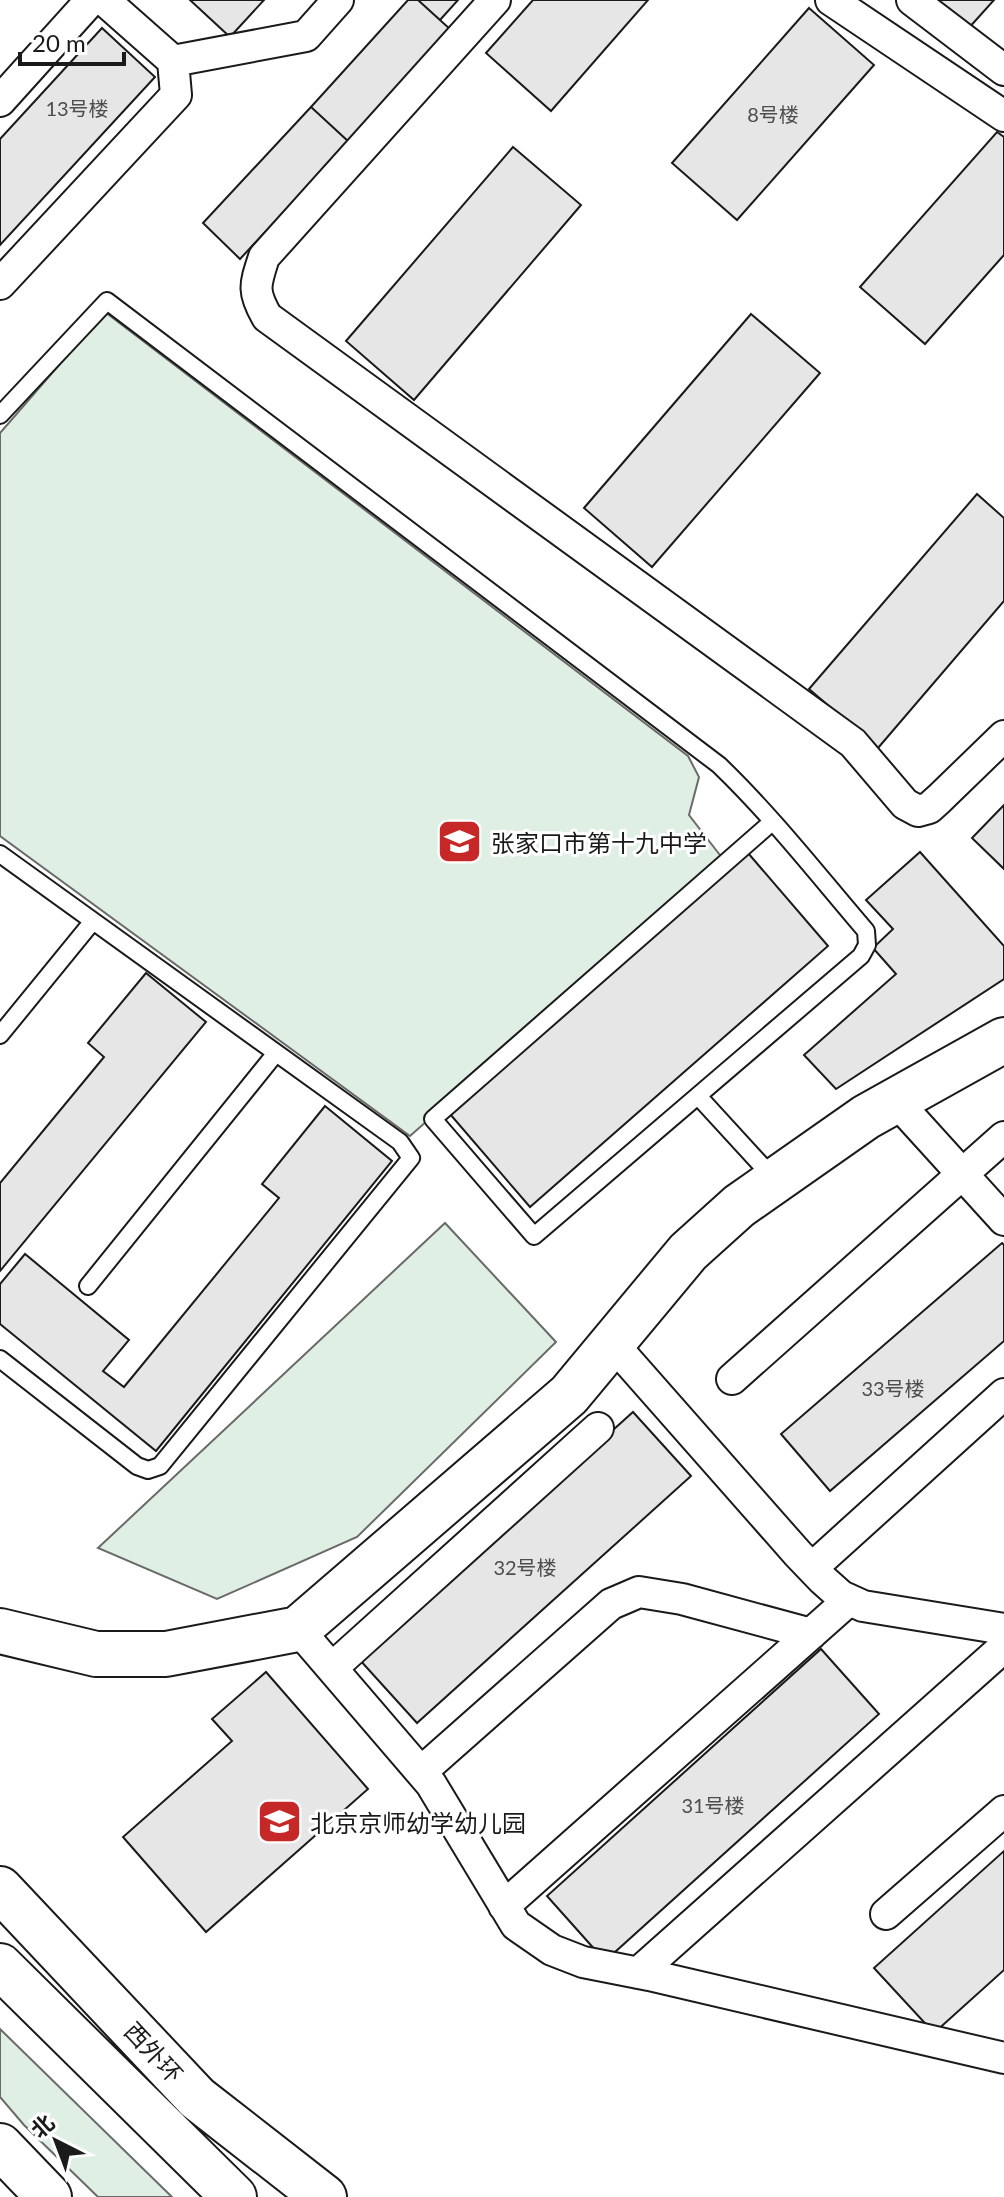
<svg xmlns="http://www.w3.org/2000/svg" width="1004" height="2197" font-family="Lato,'Noto Sans SC',sans-serif">
<rect width="100%" height="100%" fill="#fff"/>
<path fill="#e0efe3" stroke="#6a6a6a" stroke-width="2" d="M 105,312 L 688,756 L 699,777 L 689,815 L 723,859 L 410,1136 L 0,836 L 0,433 Z
M 445,1223 L 556,1342 L 357,1537 L 217,1599 L 98,1548 Z
M 0,2029 L 172,2197 L 98,2197 L 24,2125 L 0,2097 Z"/>
<path fill="#e6e6e6" stroke="#1a1a1a" stroke-width="2" d="M 190,0 L 264,0 L 230,37 Z
M 408,0 L 418,0 L 451,30 L 349,142 L 311,107 Z
M 418,0 L 458,0 L 440,20 Z
M 533,0 L 648,0 L 551,111 L 486,53 Z
M 933,0 L 994,0 L 967,30 Z
M 809,8 L 874,65 L 737,220 L 672,163 Z
M 102,28 L 155,77 L 0,245 L 0,139 Z
M 311,107 L 349,142 L 240,259 L 203,223 Z
M 997,132 L 1004,137 L 1004,255 L 925,344 L 860,287 Z
M 513,147 L 581,205 L 414,400 L 346,341 Z
M 751,314 L 820,373 L 652,567 L 584,508 Z
M 977,494 L 1004,518 L 1004,601 L 878,748 L 809,689 Z
M 1004,805 L 1004,869 L 972,838 Z
M 920,852 L 1004,946 L 1004,979 L 836,1089 L 804,1055 L 896,974 L 873,948 L 893,929 L 866,900 Z
M 748,853 L 828,946 L 530,1207 L 450,1114 Z
M 146,973 L 206,1022 L 0,1271 L 0,1183 L 104,1057 L 88,1043 Z
M 325,1106 L 392,1161 L 156,1451 L 0,1324 L 0,1284 L 25,1254 L 129,1340 L 103,1371 L 124,1387 L 279,1198 L 262,1184 Z
M 1002,1243 L 1004,1245 L 1004,1341 L 830,1491 L 781,1434 Z
M 633,1412 L 691,1476 L 417,1723 L 359,1659 Z
M 821,1649 L 879,1714 L 605,1961 L 547,1896 Z
M 266,1672 L 368,1789 L 206,1932 L 123,1837 L 232,1741 L 212,1719 Z
M 1004,1851 L 1004,1970 L 934,2033 L 874,1968 Z"/>
<g fill="none" stroke-linecap="round" stroke-linejoin="round">
<defs>
<path id="lane" d="M 0,415 L 107,301 L 719,765 C 772,816 818,875 866,931 L 867,945 L 861,956 L 534,1236 L 433,1119 L 772,822
M 0,854 L 400,1142 L 411,1158 L 160,1466 L 148,1470 L 137,1466 L 0,1359
M 0,1035 L 93,921
M 698,1096 L 775,1180
M 88,1286 L 276,1053"/>
<path id="street" d="M 104,0 L 173,61 L 306,36 L 338,0
M 495,0 L 264,257 C 255,285 252,291 267,317 L 853,743 L 905,804 L 918,811 L 929,808 L 939,799 L 1004,736
M 831,0 L 1004,116
M 912,0 L 1004,70
M 0,101 L 91,0
M 0,284 L 176,95 L 173,61
M 896,1101 L 1004,1220
M 612,1343 L 798,1554 L 822,1579 L 841,1596 L 863,1606 L 1004,1629
M 732,1379 L 1004,1137
M 812,1568 L 1004,1394
M 298,1629 L 431,1784 L 516,1925 L 552,1950 L 583,1962 L 649,1975 L 1004,2058
M 332,1668 L 598,1428
M 421,1772 L 611,1604 L 639,1592 L 682,1599 L 811,1634
M 504,1906 L 849,1600
M 886,1914 L 1004,1811
M 638,1973 L 1004,1647"/>
<path id="secondary" d="M 0,1631 L 96,1654 L 166,1654 L 298,1629 L 569,1395 L 688,1252 L 739,1206 L 866,1117 L 1004,1040
M 0,2146 L 49,2197"/>
<path id="highway" d="M 0,1889 L 197,2098 L 324,2197
M 0,1966 L 234,2197"/>
</defs>
<use href="#lane" stroke="#1a1a1a" stroke-width="20"/>
<use href="#street" stroke="#1a1a1a" stroke-width="34"/>
<use href="#secondary" stroke="#1a1a1a" stroke-width="48"/>
<use href="#highway" stroke="#1a1a1a" stroke-width="48"/>
<use href="#lane" stroke="#fff" stroke-width="16"/>
<use href="#street" stroke="#fff" stroke-width="30"/>
<use href="#secondary" stroke="#fff" stroke-width="44"/>
<use href="#highway" stroke="#fff" stroke-width="44"/>
</g>
<defs>
<symbol id="school-square" viewBox="-11 -11 22 22"><rect x="-9" y="-9" width="18" height="18" rx="4" fill="#c62828" stroke="#fff"/><path d="M0-5L7-2L0 1L-7-2ZM-4 1L0 2.5L4 1V4Q0 6-4 4Z" fill="#fff"/></symbol>
</defs>
<g fill-rule="evenodd">
<use href="#school-square" x="434" y="816" width="51" height="51"/>
<use href="#school-square" x="254" y="1796" width="51" height="51"/>
</g>
<g text-anchor="middle" dominant-baseline="central" stroke-width="6" stroke-linejoin="round" paint-order="stroke">
<g font-size="20" fill="#4d4d4d">
<text x="77" y="108">13号楼</text>
<text x="773" y="114">8号楼</text>
<text x="893" y="1388">33号楼</text>
<text x="525" y="1567">32号楼</text>
<text x="713" y="1805">31号楼</text>
</g>
<g font-size="24" fill="#1a1a1a" stroke="#fff" text-anchor="start">
<text x="491" y="842">张家口市第十九中学</text>
<text x="310" y="1822">北京京师幼学幼儿园</text>
</g>
<g font-size="24" fill="#1a1a1a" stroke="#fff">
<text transform="translate(154 2052) rotate(47)">西外环</text>
</g>
</g>
<g transform="translate(56 2141) rotate(318)" stroke="#ffffff" stroke-width="6" paint-order="stroke">
<path d="M0-6L14 30L0 20L-14 30Z" fill="#1a1a1a"/>
<text y="-12" font-size="22" font-weight="bold" text-anchor="middle" fill="#1a1a1a">北</text>
</g>
<path d="M20 52v12h104v-12" fill="none" stroke="#1a1a1a" stroke-width="4"/>
<text x="32" y="52" font-size="24" fill="#1a1a1a" stroke="#ffffff" stroke-width="6" paint-order="stroke">20 m</text>
</svg>
